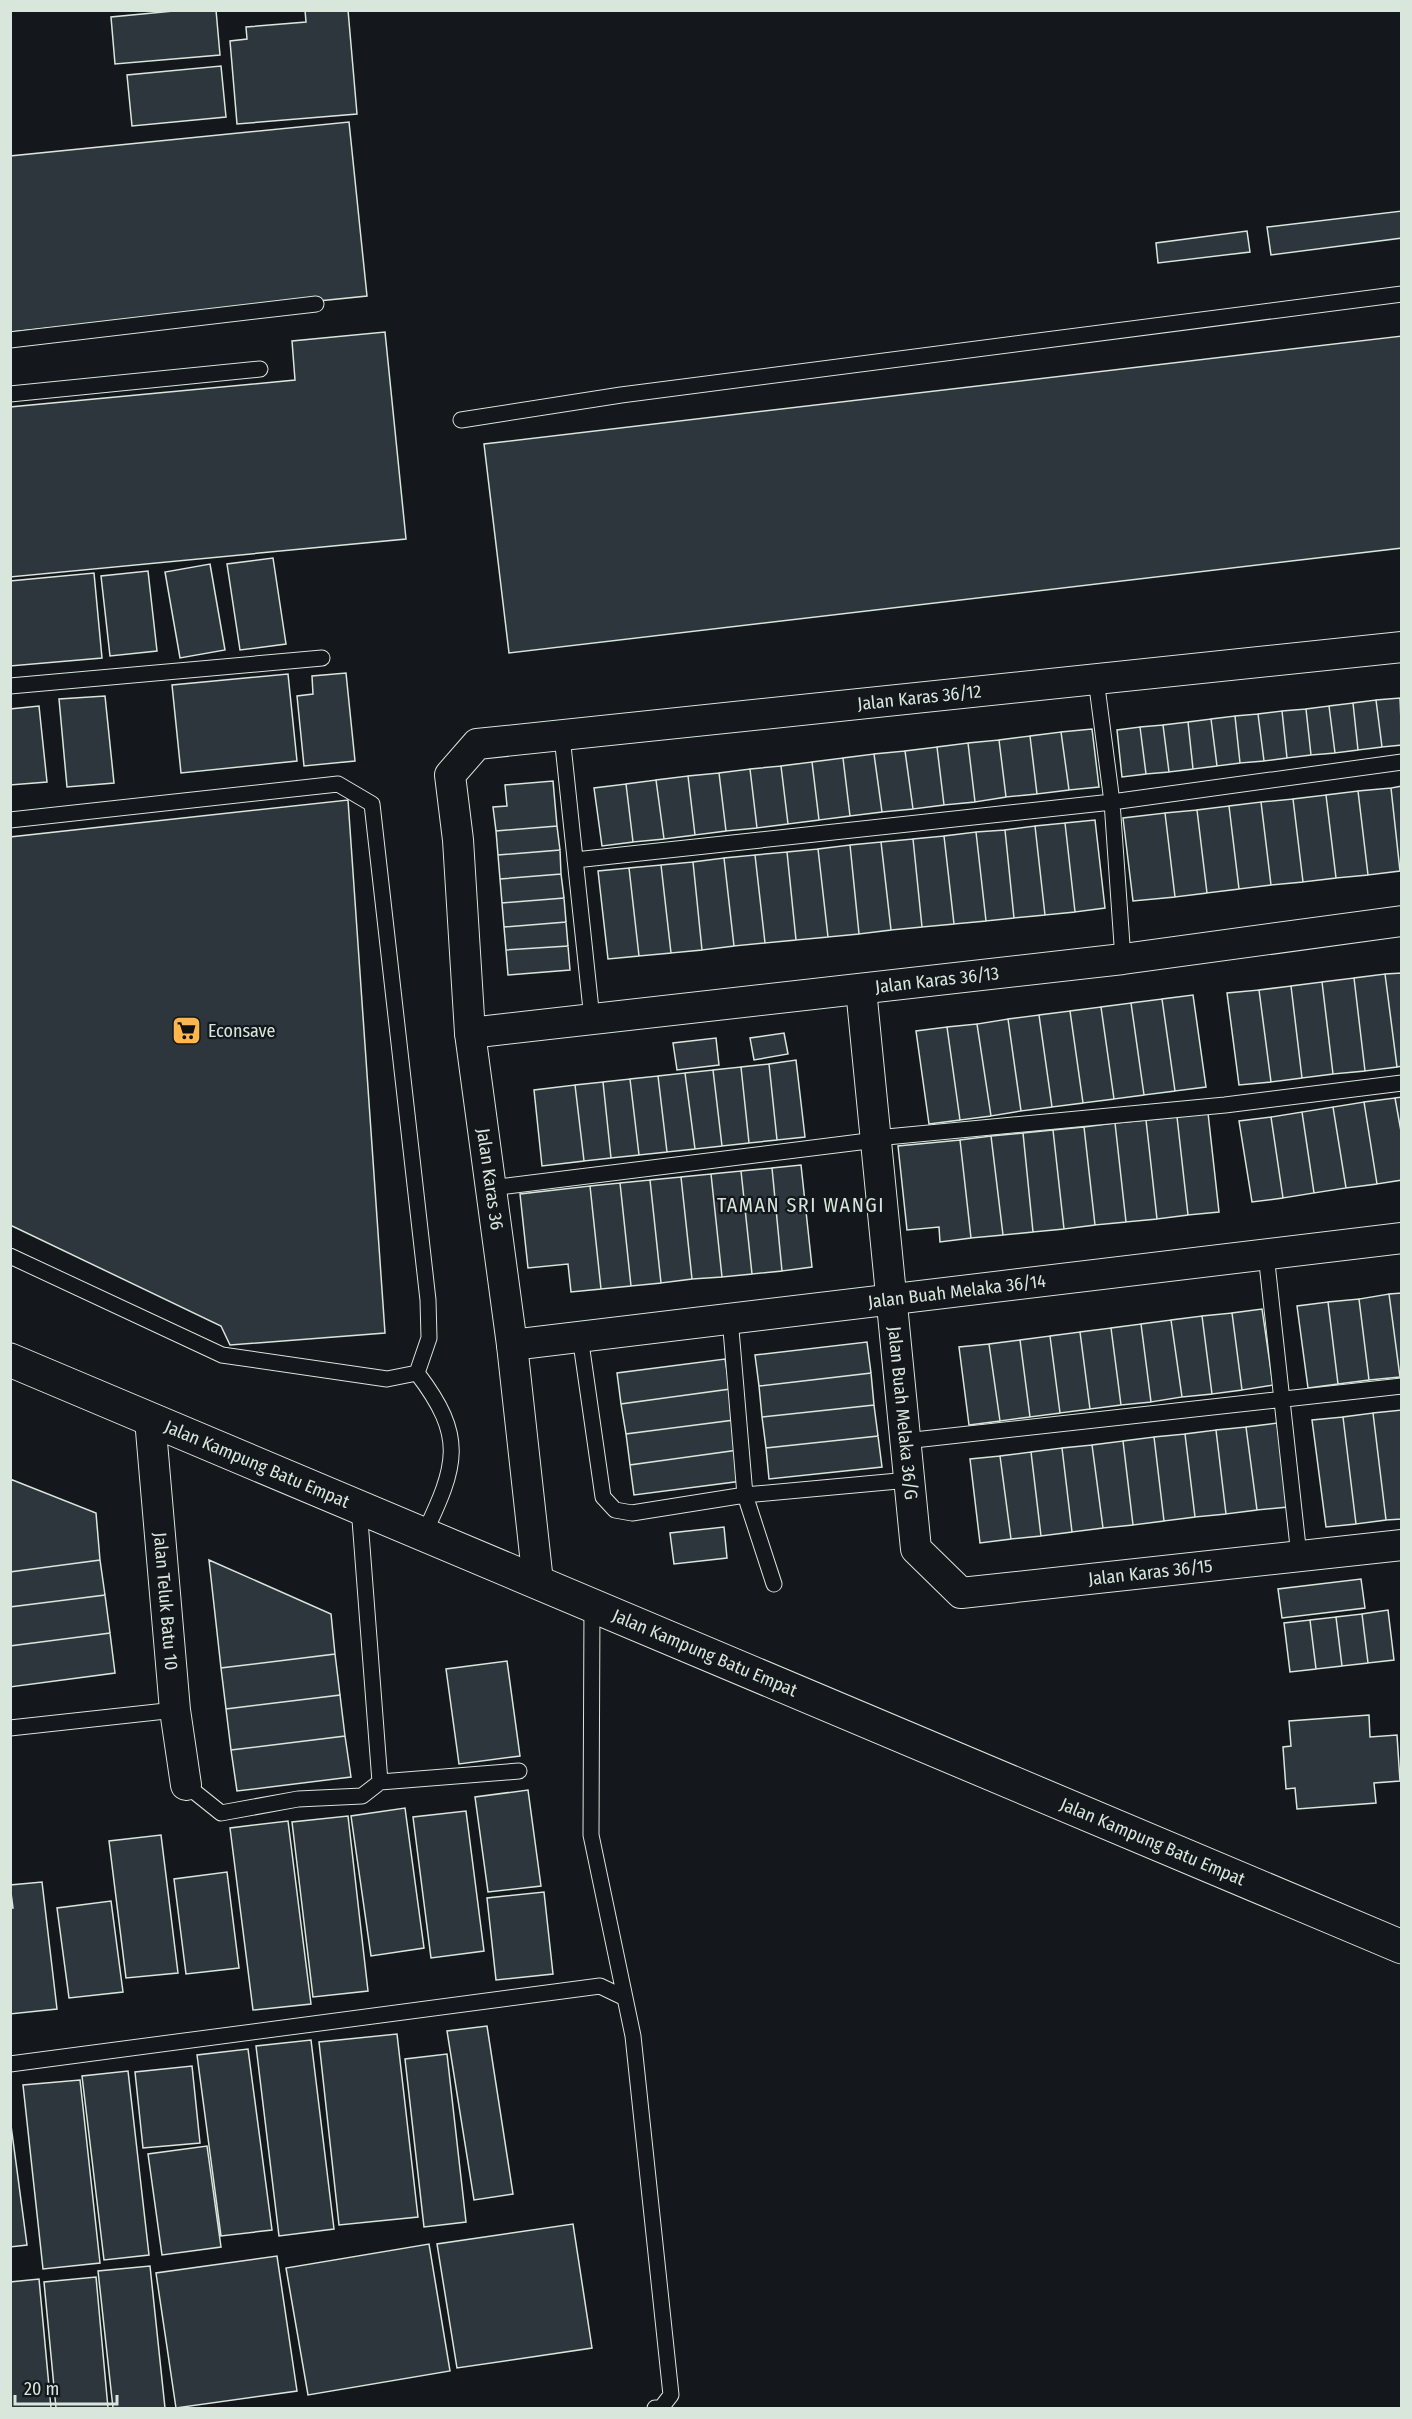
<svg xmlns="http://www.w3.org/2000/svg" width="1412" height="2419" font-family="'Fira Sans Condensed',sans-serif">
<rect width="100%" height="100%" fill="#14181c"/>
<path fill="#2c363c" stroke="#d8e6dc" stroke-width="1.5" d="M 184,10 L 216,10 L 220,55 L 115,64 L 111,17 Z
M 305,10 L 348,10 L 357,114 L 237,124 L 230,41 L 247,39 L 246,27 L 306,22 Z
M 221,66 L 226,117 L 132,126 L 127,75 Z
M 349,122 L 367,296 L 10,332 L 10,156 Z
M 1402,211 L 1402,238 L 1271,255 L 1267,227 Z
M 1247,231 L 1250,252 L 1158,263 L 1156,243 Z
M 385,332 L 406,539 L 10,577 L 10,407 L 295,380 L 292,341 Z
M 1402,336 L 1402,548 L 509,653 L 484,444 Z
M 273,558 L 286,644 L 240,650 L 227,564 Z
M 210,564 L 225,650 L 180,658 L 165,572 Z
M 148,571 L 157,651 L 110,656 L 101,576 Z
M 94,573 L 102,658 L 10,666 L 10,581 Z
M 346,673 L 355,761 L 304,766 L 297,696 L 313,694 L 312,676 Z
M 288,674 L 297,761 L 181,773 L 172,685 Z
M 105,696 L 114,783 L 67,787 L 59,699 Z
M 1400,698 L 1402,745 L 1382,747 L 1376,700 Z
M 1376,700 L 1382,747 L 1358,750 L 1353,703 Z
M 1353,703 L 1358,750 L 1335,753 L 1329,706 Z
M 39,706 L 47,782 L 10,785 L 10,709 Z
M 1329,706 L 1335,753 L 1311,755 L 1306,709 Z
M 1306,709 L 1311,755 L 1287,758 L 1282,711 Z
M 1282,711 L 1287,758 L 1264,761 L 1258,714 Z
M 1258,714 L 1264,761 L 1240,763 L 1235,716 Z
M 1235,716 L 1240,763 L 1217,766 L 1211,719 Z
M 1211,719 L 1217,766 L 1193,769 L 1188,722 Z
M 1188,722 L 1193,769 L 1169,772 L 1163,725 Z
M 1163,725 L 1169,772 L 1146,774 L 1140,727 Z
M 1140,727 L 1146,774 L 1122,777 L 1117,730 Z
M 1092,729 L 1099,787 L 1069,790 L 1061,732 Z
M 1061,732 L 1069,790 L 1037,794 L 1030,736 Z
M 1030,736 L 1037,794 L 1006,797 L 999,740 Z
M 999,740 L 1006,797 L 975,802 L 968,743 Z
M 968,743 L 975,802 L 944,805 L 937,747 Z
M 937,747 L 944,805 L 913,809 L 905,751 Z
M 905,751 L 913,809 L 882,812 L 874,754 Z
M 874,754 L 882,812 L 850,816 L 843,758 Z
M 843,758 L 850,816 L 819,820 L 812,762 Z
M 812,762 L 819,820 L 788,824 L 781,766 Z
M 781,766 L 788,824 L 757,828 L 750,769 Z
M 750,769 L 757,828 L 726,831 L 719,773 Z
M 719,773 L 726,831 L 695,835 L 688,776 Z
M 688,776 L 695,835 L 664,839 L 656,780 Z
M 656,780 L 664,839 L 633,842 L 626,784 Z
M 553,781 L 557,826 L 496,831 L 493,807 L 507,806 L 505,785 Z
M 626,784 L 633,842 L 602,846 L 594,788 Z
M 1402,786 L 1402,871 L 1400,871 L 1391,788 Z
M 1391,788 L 1400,871 L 1368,875 L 1358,791 Z
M 1358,791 L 1368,875 L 1336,878 L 1326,795 Z
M 1326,795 L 1336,878 L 1303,882 L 1293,799 Z
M 1293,799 L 1303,882 L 1271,885 L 1261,802 Z
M 348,800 L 385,1333 L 230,1345 L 221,1326 L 10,1225 L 10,837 Z
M 1261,802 L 1271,885 L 1239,889 L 1229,806 Z
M 1229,806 L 1239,889 L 1207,893 L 1197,810 Z
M 1197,810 L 1207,893 L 1175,897 L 1165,813 Z
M 1165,813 L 1175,897 L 1133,901 L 1123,818 Z
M 1095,820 L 1105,908 L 1075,912 L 1065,823 Z
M 1065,823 L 1075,912 L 1045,915 L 1035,826 Z
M 557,826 L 560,850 L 498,855 L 496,831 Z
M 1035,826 L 1045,915 L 1014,918 L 1005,830 Z
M 1005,830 L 1014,918 L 986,921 L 976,832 Z
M 976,832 L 986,921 L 954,924 L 944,836 Z
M 944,836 L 954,924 L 922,927 L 913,839 Z
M 913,839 L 922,927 L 891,930 L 881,842 Z
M 881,842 L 891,930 L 859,934 L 850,845 Z
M 850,845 L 859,934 L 828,937 L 818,849 Z
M 818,849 L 828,937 L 796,940 L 787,852 Z
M 560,850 L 561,874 L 500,879 L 498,855 Z
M 787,852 L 796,940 L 765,943 L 755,855 Z
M 755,855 L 765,943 L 734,946 L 724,858 Z
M 724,858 L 734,946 L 702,950 L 693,862 Z
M 693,862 L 702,950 L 671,953 L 661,865 Z
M 661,865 L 671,953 L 639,956 L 629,868 Z
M 629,868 L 639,956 L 608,959 L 598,871 Z
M 561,874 L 564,898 L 502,903 L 500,879 Z
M 564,898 L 566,922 L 504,927 L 502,903 Z
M 566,922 L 568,946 L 506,950 L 504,927 Z
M 568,946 L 570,970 L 508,975 L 506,950 Z
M 1402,973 L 1402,1066 L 1397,1067 L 1385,974 Z
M 1385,974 L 1397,1067 L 1365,1071 L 1354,978 Z
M 1354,978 L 1365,1071 L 1333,1074 L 1322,982 Z
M 1322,982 L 1333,1074 L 1302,1078 L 1291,986 Z
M 1291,986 L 1302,1078 L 1271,1082 L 1259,990 Z
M 1259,990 L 1271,1082 L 1239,1085 L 1227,993 Z
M 1193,995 L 1206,1087 L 1175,1091 L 1162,999 Z
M 1162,999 L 1175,1091 L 1144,1095 L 1131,1003 Z
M 1131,1003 L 1144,1095 L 1114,1099 L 1101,1007 Z
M 1101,1007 L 1114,1099 L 1083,1103 L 1070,1011 Z
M 1070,1011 L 1083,1103 L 1052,1107 L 1039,1015 Z
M 1039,1015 L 1052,1107 L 1021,1111 L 1008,1019 Z
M 1008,1019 L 1021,1111 L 991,1116 L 977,1024 Z
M 977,1024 L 991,1116 L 960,1120 L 947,1027 Z
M 947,1027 L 960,1120 L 929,1124 L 916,1031 Z
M 784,1033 L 788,1054 L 754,1060 L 750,1038 Z
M 716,1038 L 719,1065 L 677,1070 L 673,1043 Z
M 796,1060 L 805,1137 L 777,1140 L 769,1064 Z
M 769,1064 L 777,1140 L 749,1143 L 741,1067 Z
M 741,1067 L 749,1143 L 722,1146 L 713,1070 Z
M 713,1070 L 722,1146 L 695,1149 L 685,1073 Z
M 685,1073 L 695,1149 L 667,1152 L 658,1076 Z
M 658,1076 L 667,1152 L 639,1155 L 630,1079 Z
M 630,1079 L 639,1155 L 611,1158 L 603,1082 Z
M 603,1082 L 611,1158 L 584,1161 L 575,1085 Z
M 575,1085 L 584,1161 L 542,1166 L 534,1090 Z
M 1402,1097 L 1402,1137 L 1395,1098 Z
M 1395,1098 L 1402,1137 L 1402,1180 L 1377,1184 L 1364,1102 Z
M 1364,1102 L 1377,1184 L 1346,1188 L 1333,1107 Z
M 1333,1107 L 1346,1188 L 1314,1193 L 1302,1112 Z
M 1302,1112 L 1314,1193 L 1283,1198 L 1271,1117 Z
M 1208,1113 L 1219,1212 L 1188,1215 L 1177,1117 Z
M 1177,1117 L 1188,1215 L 1157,1219 L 1146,1120 Z
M 1271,1117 L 1283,1198 L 1252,1202 L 1239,1121 Z
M 1146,1120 L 1157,1219 L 1126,1222 L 1115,1123 Z
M 1115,1123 L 1126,1222 L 1095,1225 L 1084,1127 Z
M 1084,1127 L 1095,1225 L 1064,1229 L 1053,1130 Z
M 1053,1130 L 1064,1229 L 1033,1232 L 1023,1133 Z
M 1023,1133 L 1033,1232 L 1003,1235 L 991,1136 Z
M 991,1136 L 1003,1235 L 971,1238 L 960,1140 Z
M 960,1140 L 971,1238 L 940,1242 L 939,1227 L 907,1230 L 898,1146 Z
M 801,1165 L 812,1267 L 782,1271 L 772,1168 Z
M 772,1168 L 782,1271 L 752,1274 L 741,1171 Z
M 741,1171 L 752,1274 L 722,1277 L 711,1174 Z
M 711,1174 L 722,1277 L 692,1279 L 681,1177 Z
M 681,1177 L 692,1279 L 661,1283 L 650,1180 Z
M 650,1180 L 661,1283 L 631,1286 L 620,1183 Z
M 620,1183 L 631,1286 L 601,1289 L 590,1186 Z
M 590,1186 L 601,1289 L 571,1292 L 568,1264 L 528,1268 L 520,1194 Z
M 1402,1293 L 1402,1377 L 1400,1377 L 1389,1294 Z
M 1389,1294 L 1400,1377 L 1369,1380 L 1359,1299 Z
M 1359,1299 L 1369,1380 L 1338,1384 L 1328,1302 Z
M 1328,1302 L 1338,1384 L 1308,1388 L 1297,1306 Z
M 1262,1309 L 1273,1385 L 1242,1390 L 1232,1313 Z
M 1232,1313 L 1242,1390 L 1212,1394 L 1202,1316 Z
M 1202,1316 L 1212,1394 L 1182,1397 L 1171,1320 Z
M 1171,1320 L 1182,1397 L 1151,1402 L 1141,1324 Z
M 1141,1324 L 1151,1402 L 1121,1405 L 1111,1328 Z
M 1111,1328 L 1121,1405 L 1090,1409 L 1080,1332 Z
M 1080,1332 L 1090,1409 L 1060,1413 L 1050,1336 Z
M 1050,1336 L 1060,1413 L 1030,1417 L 1020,1340 Z
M 1020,1340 L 1030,1417 L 1000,1421 L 989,1344 Z
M 867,1342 L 871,1373 L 759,1386 L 755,1355 Z
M 989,1344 L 1000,1421 L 969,1425 L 959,1347 Z
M 725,1359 L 730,1389 L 621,1404 L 617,1373 Z
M 871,1373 L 874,1405 L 762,1417 L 759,1386 Z
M 730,1389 L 734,1420 L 626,1434 L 621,1404 Z
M 874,1405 L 878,1436 L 766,1448 L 762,1417 Z
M 1402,1410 L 1402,1519 L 1386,1520 L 1373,1413 Z
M 1373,1413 L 1386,1520 L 1356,1524 L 1343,1417 Z
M 1343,1417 L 1356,1524 L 1326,1527 L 1312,1420 Z
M 734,1420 L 738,1450 L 630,1465 L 626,1434 Z
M 1277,1423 L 1288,1507 L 1257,1510 L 1246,1427 Z
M 1246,1427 L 1257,1510 L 1226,1514 L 1216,1430 Z
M 1216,1430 L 1226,1514 L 1195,1517 L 1185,1434 Z
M 1185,1434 L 1195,1517 L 1164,1521 L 1154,1437 Z
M 878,1436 L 882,1467 L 769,1479 L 766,1448 Z
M 1154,1437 L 1164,1521 L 1133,1525 L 1123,1441 Z
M 1123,1441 L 1133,1525 L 1103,1528 L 1092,1445 Z
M 1092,1445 L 1103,1528 L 1072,1532 L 1062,1448 Z
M 1062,1448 L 1072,1532 L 1041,1536 L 1031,1452 Z
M 738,1450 L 742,1481 L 634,1495 L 630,1465 Z
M 1031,1452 L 1041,1536 L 1011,1539 L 1000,1456 Z
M 1000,1456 L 1011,1539 L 980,1543 L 970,1459 Z
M 10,1479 L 96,1513 L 100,1560 L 10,1572 Z
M 724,1527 L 727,1558 L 674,1564 L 670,1533 Z
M 100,1560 L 105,1595 L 10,1607 L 10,1572 Z
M 209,1560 L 331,1614 L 335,1654 L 221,1668 Z
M 1361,1579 L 1365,1608 L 1282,1618 L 1278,1589 Z
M 105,1595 L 110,1633 L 10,1646 L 10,1607 Z
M 1388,1610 L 1394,1660 L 1368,1663 L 1362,1614 Z
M 1362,1614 L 1368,1663 L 1342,1666 L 1336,1617 Z
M 1336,1617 L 1342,1666 L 1316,1669 L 1310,1620 Z
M 1310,1620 L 1316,1669 L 1290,1672 L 1284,1623 Z
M 110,1633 L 115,1673 L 10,1687 L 10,1646 Z
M 335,1654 L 340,1695 L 226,1709 L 221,1668 Z
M 507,1661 L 520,1756 L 459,1764 L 446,1669 Z
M 340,1695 L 345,1736 L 231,1750 L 226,1709 Z
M 1369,1715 L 1370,1737 L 1397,1735 L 1400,1781 L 1374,1783 L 1376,1803 L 1297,1809 L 1295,1788 L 1286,1789 L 1283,1747 L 1291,1746 L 1289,1721 Z
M 345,1736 L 351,1777 L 237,1791 L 231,1750 Z
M 528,1790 L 541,1886 L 488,1892 L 475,1797 Z
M 405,1808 L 424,1948 L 371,1956 L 351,1816 Z
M 466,1811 L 484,1951 L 431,1958 L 413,1817 Z
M 348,1816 L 368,1991 L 313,1997 L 292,1822 Z
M 288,1821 L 311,2004 L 253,2010 L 230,1828 Z
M 161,1835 L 178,1973 L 126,1978 L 109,1841 Z
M 227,1872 L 239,1968 L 186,1974 L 174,1879 Z
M 42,1882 L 57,2009 L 10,2014 L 10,1908 L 13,1908 L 10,1885 Z
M 544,1892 L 553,1974 L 496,1980 L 487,1898 Z
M 111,1901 L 123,1992 L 69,1998 L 57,1908 Z
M 487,2026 L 513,2194 L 474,2200 L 447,2031 Z
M 397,2034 L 418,2217 L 339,2225 L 319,2042 Z
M 311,2040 L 334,2229 L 279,2236 L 256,2046 Z
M 248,2049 L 272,2230 L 221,2236 L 197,2055 Z
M 447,2054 L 466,2222 L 424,2227 L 405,2059 Z
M 192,2066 L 200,2143 L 143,2148 L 135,2072 Z
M 128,2071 L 149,2255 L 104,2260 L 82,2076 Z
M 80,2080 L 100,2263 L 43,2269 L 23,2085 Z
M 10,2118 L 27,2245 L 10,2247 Z
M 207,2146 L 221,2247 L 162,2255 L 148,2154 Z
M 573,2224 L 592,2348 L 457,2368 L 437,2244 Z
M 429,2244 L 450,2371 L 308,2395 L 286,2268 Z
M 277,2256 L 297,2391 L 176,2408 L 156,2273 Z
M 150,2266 L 165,2408 L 113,2408 L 98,2271 Z
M 96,2277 L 108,2408 L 56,2408 L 44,2282 Z
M 39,2279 L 51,2408 L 10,2408 L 10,2282 Z"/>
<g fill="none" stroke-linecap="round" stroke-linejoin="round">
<defs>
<path id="lane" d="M 10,340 L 316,304
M 10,394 L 260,369
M 461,420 L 621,395 L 1402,294
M 1096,679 L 1112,802 L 1123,959
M 10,686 L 322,658
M 562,736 L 592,1019
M 10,820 L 338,784 L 372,804 L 428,1300 L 429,1338 L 417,1373 L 387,1379 L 222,1355 L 10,1256
M 575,860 L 1112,802 L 1402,762
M 491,1188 L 868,1141 L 876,1138 L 1225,1105 L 1402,1083
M 1266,1254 L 1299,1556
M 730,1318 L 745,1495 L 774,1584
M 580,1336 L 603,1497 L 615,1510 L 632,1513 L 745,1495 L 909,1480
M 417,1373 C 466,1437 457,1465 424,1534
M 905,1441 L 1402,1386
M 592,1605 L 591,1835 L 633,2036 L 671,2395 L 661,2408 L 655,2408
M 10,1728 L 175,1710
M 380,1782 L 519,1771
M 186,1785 L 221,1813 L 298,1799 L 362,1796 L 380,1782 L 359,1507
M 10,2064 L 600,1986 L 623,1997"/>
<g id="street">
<path id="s1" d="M 861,989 L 916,1549 L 961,1593 L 1402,1545"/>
<path id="s2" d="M 470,1033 L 1123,959 L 1402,921"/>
<path id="s3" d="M 512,1345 L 1402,1238"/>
<path id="s4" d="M 150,1419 L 175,1710 L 186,1785"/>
<path id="s5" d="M 538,1582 L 512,1345 L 470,1033 L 458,840 L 450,775 L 477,744 L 1402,647"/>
</g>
<g id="secondary">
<path id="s6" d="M 10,1360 L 1402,1947"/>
</g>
</defs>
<use href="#lane" stroke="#d8e6dc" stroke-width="17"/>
<use href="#street" stroke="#d8e6dc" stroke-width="32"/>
<use href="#secondary" stroke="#d8e6dc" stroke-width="35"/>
<use href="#lane" stroke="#14181c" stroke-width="15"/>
<use href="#street" stroke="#14181c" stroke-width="30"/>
<use href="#secondary" stroke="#14181c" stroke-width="33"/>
</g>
<defs>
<symbol id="supermarket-square" viewBox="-11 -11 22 22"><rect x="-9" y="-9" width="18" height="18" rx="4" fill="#ffb74d" stroke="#14181c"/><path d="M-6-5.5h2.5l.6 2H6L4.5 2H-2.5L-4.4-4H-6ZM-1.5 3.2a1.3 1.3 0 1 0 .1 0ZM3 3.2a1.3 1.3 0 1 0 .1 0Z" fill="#111"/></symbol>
</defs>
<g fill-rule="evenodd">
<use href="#supermarket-square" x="170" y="1014" width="33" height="33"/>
</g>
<g text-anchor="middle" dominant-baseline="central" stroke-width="4.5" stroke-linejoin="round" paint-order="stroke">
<g font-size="18" fill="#d8e6dc" stroke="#14181c">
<text stroke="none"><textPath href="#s5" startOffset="1298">Jalan Karas 36/12</textPath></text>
<text stroke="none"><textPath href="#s2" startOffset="470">Jalan Karas 36/13</textPath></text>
<text transform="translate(490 1179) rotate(82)">Jalan Karas 36</text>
<text stroke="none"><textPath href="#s3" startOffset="448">Jalan Buah Melaka 36/14</textPath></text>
<text stroke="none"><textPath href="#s1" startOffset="426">Jalan Buah Melaka 36/G</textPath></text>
<text stroke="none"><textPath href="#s6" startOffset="268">Jalan Kampung Batu Empat</textPath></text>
<text stroke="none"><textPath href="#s1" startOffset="816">Jalan Karas 36/15</textPath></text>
<text stroke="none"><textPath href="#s4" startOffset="183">Jalan Teluk Batu 10</textPath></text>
<text stroke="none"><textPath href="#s6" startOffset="754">Jalan Kampung Batu Empat</textPath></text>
<text stroke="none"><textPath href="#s6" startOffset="1240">Jalan Kampung Batu Empat</textPath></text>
</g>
<g font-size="18" fill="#d8e6dc" stroke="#14181c" text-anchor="start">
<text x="208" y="1031">Econsave</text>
</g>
<g font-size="20" letter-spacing="1.5" fill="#d8e6dc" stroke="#14181c">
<text x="801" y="1205">TAMAN SRI WANGI</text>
</g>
</g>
<rect width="1412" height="2419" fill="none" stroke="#d8e6dc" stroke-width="24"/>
<path d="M15 2395v9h102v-9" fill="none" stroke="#d8e6dc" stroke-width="3"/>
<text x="24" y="2395" font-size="18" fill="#d8e6dc" stroke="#14181c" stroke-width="4.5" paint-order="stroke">20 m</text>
</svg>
